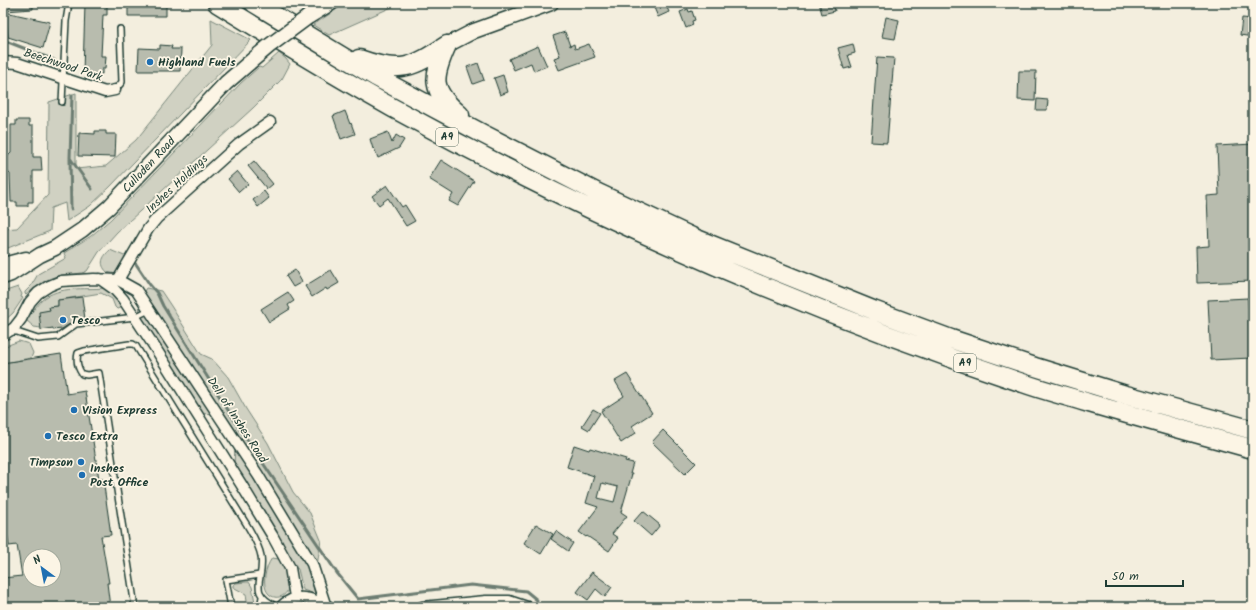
<svg xmlns="http://www.w3.org/2000/svg" width="1256" height="610" font-family="Kalam,sans-serif">
<rect width="100%" height="100%" fill="#f3eede"/>
<filter id="ink" filterUnits="userSpaceOnUse"><feTurbulence type="fractalNoise" baseFrequency=".025" numOctaves="2"/><feDisplacementMap in="SourceGraphic" scale="8" xChannelSelector="R" yChannelSelector="G"/><feConvolveMatrix kernelMatrix="1 2 1 2 8 2 1 2 1" color-interpolation-filters="sRGB"/></filter>
<g filter="url(#ink)">
<path fill="#d0d1c2" stroke="#78877b" d="M 346,3 L 401,3 L 329,35 L 313,25 Z
M 211,19 L 251,40 L 110,187 L 90,206 L 67,221 L 65,203 L 51,208 L 50,231 L 3,250 L 3,229 L 17,228 L 48,195 L 49,102 L 76,93 L 76,169 L 106,166 L 136,140 L 212,45 Z
M 279,53 L 286,59 L 290,64 L 282,79 L 253,108 L 117,232 L 99,252 L 87,271 C 80,275 70,273 62,275 C 48,277 37,286 26,295 L 25,294 L 25,292 L 31,286 L 38,274 L 66,258 L 64,253 L 91,236 L 111,219 L 241,83 L 259,67 L 262,68 Z
M 110,250 L 129,258 L 116,274 L 107,272 C 99,264 102,257 110,250 Z
M 18,287 L 22,294 L 21,297 L 23,298 L 13,313 L 3,322 L 3,292 Z
M 105,288 L 114,293 L 123,306 L 121,308 L 117,309 L 115,307 L 112,299 L 101,293 L 58,300 L 58,306 L 50,307 L 50,310 L 41,328 L 34,327 L 26,320 C 31,313 36,306 42,300 C 60,285 84,290 105,288 Z
M 146,288 L 161,291 L 171,306 L 201,354 L 212,359 L 228,377 L 246,409 L 268,443 L 293,492 L 310,513 L 321,540 L 317,566 L 309,570 L 315,594 L 303,590 L 298,569 L 293,566 L 234,465 L 235,447 L 212,413 L 202,414 L 140,318 L 139,300 Z
M 19,341 L 29,344 L 33,353 L 31,358 L 3,363 L 3,347 Z
M 272,558 L 279,559 C 282,563 285,566 286,570 C 301,601 260,609 265,576 C 266,569 268,564 272,558 Z
M 246,582 L 249,582 L 252,587 L 256,607 L 248,607 L 246,594 L 233,587 L 233,585 L 236,583 Z"/>
<g fill="none" stroke-linecap="round" stroke-linejoin="round">
<path stroke="#6c7d72" stroke-width="3" d="M 3,40 L 54,60
M 72,95 L 70,158 L 92,189
M 70,159 L 71,209
M 136,264 L 150,285 L 157,293 L 163,306 L 238,426 L 337,573 L 358,599 L 471,585 L 526,591 L 537,600
M 546,606 L 547,607"/>
</g>
<path fill="#b8bcae" stroke="#1f3d34" fill-rule="evenodd" d="M 4,3 L 33,3 L 33,9 L 5,11 Z
M 85,3 L 104,3 L 103,4 L 107,5 L 107,15 L 103,15 L 101,56 L 106,56 L 105,69 L 102,69 L 102,74 L 83,73 Z
M 128,3 L 166,3 L 166,16 L 128,16 Z
M 652,3 L 665,3 L 669,12 L 658,17 Z
M 819,3 L 833,3 L 835,11 L 822,14 Z
M 688,9 L 689,12 L 692,11 L 695,20 L 692,21 L 693,25 L 686,28 L 680,12 Z
M 5,12 L 50,22 L 43,48 L 8,37 Z
M 886,17 L 899,20 L 895,39 L 882,37 Z
M 1242,18 L 1253,19 L 1253,37 L 1240,35 Z
M 565,32 L 570,46 L 574,44 L 575,49 L 589,44 L 595,57 L 559,70 L 554,58 L 560,56 L 553,36 Z
M 853,44 L 855,53 L 848,55 L 852,67 L 844,69 L 838,48 Z
M 160,45 L 172,46 L 171,49 L 181,49 L 180,71 L 138,71 L 139,48 L 160,49 Z
M 538,46 L 547,66 L 534,71 L 531,63 L 514,70 L 509,59 Z
M 877,57 L 894,58 L 887,143 L 871,142 Z
M 478,63 L 484,80 L 473,84 L 467,67 Z
M 1019,71 L 1036,71 L 1035,101 L 1018,100 Z
M 503,75 L 508,92 L 500,95 L 494,78 Z
M 1037,99 L 1048,100 L 1047,110 L 1036,110 Z
M 345,111 L 350,124 L 351,123 L 355,134 L 341,139 L 333,116 Z
M 16,120 L 29,120 L 29,126 L 33,126 L 33,157 L 41,157 L 42,171 L 33,171 L 33,202 L 28,202 L 28,206 L 17,206 L 17,202 L 11,202 L 10,174 L 3,167 L 3,161 L 11,153 L 11,125 L 16,125 Z
M 95,131 L 106,131 L 106,134 L 116,134 L 115,157 L 78,156 L 79,133 L 95,134 Z
M 388,132 L 392,143 L 396,135 L 404,140 L 399,148 L 378,158 L 374,148 L 373,149 L 370,139 Z
M 1253,144 L 1253,281 L 1197,283 L 1196,247 L 1209,246 L 1207,196 L 1219,195 L 1217,146 Z
M 441,160 L 474,181 L 458,206 L 449,201 L 453,194 L 429,179 Z
M 254,161 L 273,184 L 267,189 L 248,166 Z
M 237,171 L 248,184 L 239,192 L 228,179 Z
M 387,185 L 402,207 L 405,205 L 415,221 L 406,226 L 388,198 L 379,205 L 372,196 Z
M 264,191 L 269,198 L 258,207 L 253,200 Z
M 295,270 L 302,282 L 293,287 L 286,276 Z
M 331,270 L 339,283 L 327,290 L 326,288 L 312,297 L 305,286 Z
M 288,292 L 294,301 L 288,305 L 290,309 L 269,322 L 261,309 Z
M 82,297 L 85,319 L 74,321 L 62,329 L 53,330 L 53,328 L 41,330 L 39,312 L 50,310 L 49,307 L 58,306 L 58,300 Z
M 1248,298 L 1251,358 L 1211,360 L 1208,300 Z
M 61,354 L 67,394 L 85,391 L 99,479 L 103,479 L 111,535 L 101,536 L 109,583 L 107,583 L 110,607 L 3,607 L 3,578 L 22,576 L 17,545 L 9,546 L 3,505 L 3,363 ZM 30,556 L 54,556 L 54,580 L 30,580 Z
M 627,374 L 652,413 L 632,426 L 636,433 L 621,443 L 601,411 L 624,396 L 615,381 Z
M 593,409 L 600,413 L 589,430 L 582,426 Z
M 663,430 L 696,463 L 685,474 L 652,442 Z
M 574,445 L 589,450 L 590,448 L 626,459 L 625,461 L 633,463 L 630,474 L 632,474 L 621,512 L 627,516 L 612,534 L 618,538 L 609,551 L 587,536 L 586,537 L 579,532 L 598,507 L 586,503 L 594,476 L 567,467 ZM 602,483 L 618,487 L 614,502 L 598,498 Z
M 643,511 L 660,525 L 651,536 L 634,521 Z
M 536,524 L 553,534 L 541,554 L 524,543 Z
M 556,531 L 573,543 L 568,551 L 551,539 Z
M 592,572 L 612,587 L 605,597 L 596,589 L 588,600 L 577,592 Z"/>
<g fill="none" stroke-linecap="round" stroke-linejoin="round">
<defs>
<path id="lane" d="M 115,90 L 122,82 L 120,29
M 62,102 L 66,21 L 69,3
M 12,332 L 17,332 L 38,339 L 58,337 L 76,324 L 135,317 L 149,310
M 135,607 L 99,373 L 87,375 L 82,374 C 77,367 76,361 78,353 L 84,351 L 129,344 L 133,344 L 136,346 L 247,525 C 252,534 259,545 261,556 C 265,581 246,591 277,607
M 231,607 L 226,580 L 260,575
M 260,607 L 262,597"/>
<path id="street" d="M 3,62 L 17,63 L 105,92 L 115,90
M 100,279 L 114,289 L 123,299 L 154,346 L 241,484 L 272,535 L 290,568 L 295,597
M 118,280 L 148,229 L 157,218 L 239,144 L 270,122
M 3,335 L 14,328 L 21,319 L 30,302 L 38,293 L 49,286 L 61,281 L 94,279 L 118,280 L 136,290 L 258,475 L 312,564 L 325,604
M 281,607 C 295,592 312,598 328,606
M 422,607 L 486,601 L 509,601 L 527,607"/>
<path id="secondary" d="M 308,17 L 331,3
M 447,45 L 474,31 L 551,3
M 3,265 L 26,259
M 3,277 L 11,274 L 40,255 L 55,248 L 82,230 L 109,207 L 226,83 L 249,63"/>
<path id="highway" d="M 217,3 C 275,39 333,75 393,108 C 594,219 806,310 1023,383 C 1045,391 1067,396 1089,403 C 1143,419 1198,434 1253,449
M 254,3 L 376,77 L 483,134 L 600,194 L 692,237 L 873,310 L 951,339 L 1035,367 L 1126,395 L 1253,430
M 447,45 C 432,78 430,90 460,115
M 359,59 C 401,74 412,68 447,45"/>
</defs>
<use href="#lane" stroke="#1f3d34" stroke-width="8"/>
<use href="#street" stroke="#1f3d34" stroke-width="13"/>
<use href="#secondary" stroke="#1f3d34" stroke-width="17"/>
<use href="#highway" stroke="#1f3d34" stroke-width="21"/>
<use href="#lane" stroke="#fcf5e5" stroke-width="5"/>
<use href="#street" stroke="#fcf5e5" stroke-width="10"/>
<use href="#secondary" stroke="#fcf5e5" stroke-width="14"/>
<use href="#highway" stroke="#fcf5e5" stroke-width="18"/>
<defs>
<path id="secondary-bridge" d="M 249,63 L 269,46 L 308,17"/>
</defs>
<use href="#secondary-bridge" stroke="#1f3d34" stroke-width="17" stroke-linecap="butt"/>
<use href="#secondary-bridge" stroke="#fcf5e5" stroke-width="14"/>
</g>
</g>
<g fill="#1f6fb2" stroke="#fcf5e5" stroke-width="1.5">
<circle cx="150" cy="62" r="4"/>
<circle cx="63" cy="320" r="4"/>
<circle cx="74" cy="410" r="4"/>
<circle cx="48" cy="436" r="4"/>
<circle cx="81" cy="462" r="4"/>
<circle cx="82" cy="475" r="4"/>
</g>
<g text-anchor="middle" dominant-baseline="central" stroke-width="3.5" stroke-linejoin="round" paint-order="stroke">
<g fill="#fcf5e5" stroke="#617469" stroke-width="1">
<rect x="436" y="128" width="22" height="18" rx="3"/>
<rect x="954" y="354" width="22" height="18" rx="3"/>
</g>
<g font-size="11" font-weight="bold" fill="#1f3d34">
<text x="447" y="137">A9</text>
<text x="965" y="363">A9</text>
</g>
<g font-size="12" font-weight="bold" fill="#1f3d34" stroke="#fcf5e5" text-anchor="start">
<text x="158" y="62">Highland Fuels</text>
<text x="71" y="320">Tesco</text>
<text x="82" y="410">Vision Express</text>
<text x="56" y="436">Tesco Extra</text>
<text x="73" y="462" text-anchor="end">Timpson</text>
<text x="90" y="468">Inshes<tspan x="90" dy="14">Post Office</tspan></text>
</g>
<g font-size="12" fill="#1f3d34" stroke="#fcf5e5">
<text transform="translate(63 65) rotate(18)">Beechwood Park</text>
<text transform="translate(149 165) rotate(-47)">Culloden Road</text>
<text transform="translate(177 184) rotate(-43)">Inshes Holdings</text>
<text transform="translate(237 420) rotate(57)">Dell of Inshes Road</text>
</g>
</g>
<rect width="1256" height="610" fill="none" stroke="#fcf5e5" stroke-width="16"/>
<rect x="8" y="8" width="1240" height="594" fill="none" stroke="#1f3d34" stroke-width="1.5" filter="url(#ink)"/>
<g transform="translate(42 568) rotate(328)"><circle r="19" fill="#fcf5e5" stroke="#a4ab9e"/>
<path d="M0-3L7 15L0 10L-7 15Z" fill="#1f6fb2"/>
<text y="-6" font-size="11" font-weight="bold" text-anchor="middle" fill="#1f3d34">N</text>
</g>
<path d="M1106 580v6h77v-6" fill="none" stroke="#1f3d34" stroke-width="2"/>
<text x="1112" y="580" font-size="12" fill="#1f3d34" stroke="#fcf5e5" stroke-width="3" paint-order="stroke">50 m</text>
</svg>
